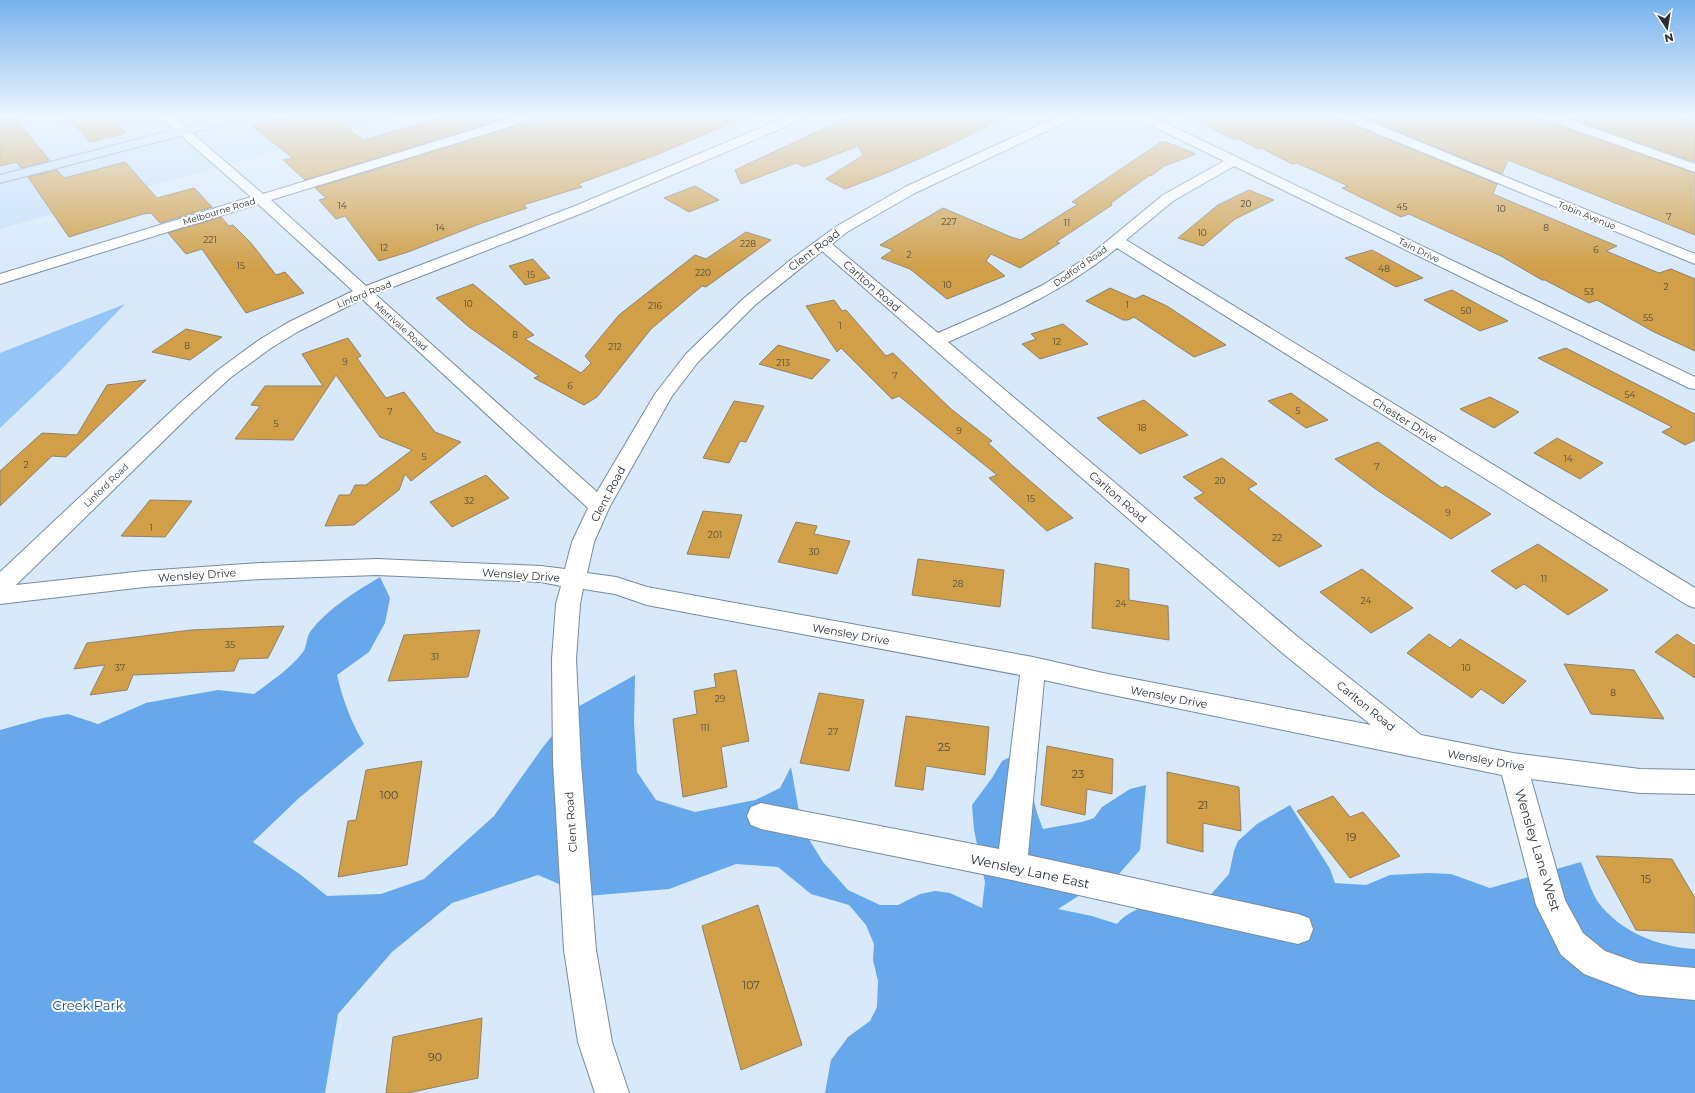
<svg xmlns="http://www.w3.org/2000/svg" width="1695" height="1093" font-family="Montserrat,sans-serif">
<rect width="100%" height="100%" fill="#d8e9fc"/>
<path fill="#c5e0fd" d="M 88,116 L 399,116 L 0,229 L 0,137 Z"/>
<path fill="#95c5f7" d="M 125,304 L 60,371 L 0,428 L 0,353 Z"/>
<path fill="#66a8eb" d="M 380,577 L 390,598 L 385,623 L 369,652 L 337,675 C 343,701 351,721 364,744 L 299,798 L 253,842 L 301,875 L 327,896 L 381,894 L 424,879 L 494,816 L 543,747 L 574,709 L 635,675 L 634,723 L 637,772 L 656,800 L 695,812 L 755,800 L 780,788 L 791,767 L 802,828 L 823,862 L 848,890 L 880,905 L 898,905 L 920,894 L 935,891 L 950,893 L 982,908 L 985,882 L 974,830 L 972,805 L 992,778 L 1002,761 L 1012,756 L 1029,781 L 1037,813 L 1043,829 L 1082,822 L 1094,818 L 1102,807 L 1130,789 L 1146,785 L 1140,850 L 1118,875 L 1080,895 L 1058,909 L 1092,916 L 1117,924 C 1125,914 1140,906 1154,906 C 1163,906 1181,914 1191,917 L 1229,874 L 1234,851 L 1238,841 L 1257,824 L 1290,805 L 1330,869 L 1335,883 L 1366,885 L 1390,875 L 1429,873 L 1451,874 L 1490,888 L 1581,862 C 1586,875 1591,891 1598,902 C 1620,932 1659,947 1695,949 L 1695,1093 L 825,1093 L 831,1060 L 848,1037 L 870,1021 L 877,1007 L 878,981 L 873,960 L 874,944 L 866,925 L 849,905 L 811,894 L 778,867 L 736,864 L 669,889 L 587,896 L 538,875 L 452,903 L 392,952 L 338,1014 L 325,1093 L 0,1093 L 0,730 L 43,718 L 68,714 L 98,724 L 146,703 L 178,697 L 218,690 L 254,694 C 269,683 291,668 303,652 C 307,647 306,638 310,632 C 328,608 355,592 380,577 Z"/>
<path fill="#d09f48" stroke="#908169" d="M 66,116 L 111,116 L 126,133 L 90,142 Z
M 289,116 L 330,116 L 364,140 L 446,116 L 513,116 L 305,180 L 283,160 L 293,158 L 252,126 Z
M 537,116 L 748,116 L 656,155 L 578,184 L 582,187 L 523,205 L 527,208 L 482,223 L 408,252 L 379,261 L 345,216 L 336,219 L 319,200 L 326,198 L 315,188 L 534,120 Z
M 850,116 L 1008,116 L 941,149 L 884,174 L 845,189 L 826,179 L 863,155 L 858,146 L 804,167 L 796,163 L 741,184 L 735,170 Z
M 1188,116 L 1339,116 L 1341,120 L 1497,184 L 1493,194 L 1617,246 L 1606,251 L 1659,273 L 1671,269 L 1695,279 L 1695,351 L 1654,332 L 1597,300 L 1589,303 L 1545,280 L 1542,280 L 1501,256 L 1409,214 L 1401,217 L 1342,188 L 1348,186 L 1297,163 L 1292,164 L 1261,148 L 1258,149 L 1237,138 L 1234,140 Z
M 1360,116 L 1541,116 L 1544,120 L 1695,173 L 1695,235 L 1508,160 L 1502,174 Z
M 1563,116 L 1678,116 L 1695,121 L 1695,162 Z
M 14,117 L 50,161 L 21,168 L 17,162 L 0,166 L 0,120 Z
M 1161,142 L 1166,142 L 1196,154 L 1164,166 L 1151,176 L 1150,175 L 1111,203 L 1112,205 L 1056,242 L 1060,243 L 1020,268 L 991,254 L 986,261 L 1005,276 L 947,299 L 910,269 L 881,258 L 893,250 L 880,245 L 943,208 L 1011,237 L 1021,240 L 1078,204 L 1072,202 Z
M 125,162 L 157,198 L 194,188 L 212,207 L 160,223 L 151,213 L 143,214 L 69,237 L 28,177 L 57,170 L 64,178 Z
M 695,186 L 719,200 L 689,212 L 664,198 Z
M 1249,190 L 1274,200 L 1235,219 L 1203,246 L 1178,238 L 1218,205 Z
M 221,217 L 229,226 L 233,225 L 251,243 L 276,275 L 285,272 L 304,293 L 246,313 L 202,249 L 186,254 L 168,233 Z
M 746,232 L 771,240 L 706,287 L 702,286 L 651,329 L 597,397 L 584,405 L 534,378 L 539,376 L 469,327 L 436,298 L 473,284 L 534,335 L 525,339 L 581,373 L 591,363 L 585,356 L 619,315 L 695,255 L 706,259 Z
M 1372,250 L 1423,278 L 1396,287 L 1345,258 Z
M 533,259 L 550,278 L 525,285 L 509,266 Z
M 1110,288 L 1135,299 L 1143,295 L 1167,306 L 1226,345 L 1194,357 L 1134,317 L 1128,320 L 1123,320 L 1086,301 Z
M 1452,290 L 1508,321 L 1480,331 L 1424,300 Z
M 834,300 L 842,311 L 846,310 L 886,356 L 893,353 L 951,409 L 992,441 L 988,443 L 1014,467 L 1073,518 L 1047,531 L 989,478 L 997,475 L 899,396 L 892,399 L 841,348 L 837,352 L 806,306 Z
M 1063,324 L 1088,344 L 1040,359 L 1022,344 L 1036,339 L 1031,334 Z
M 186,329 L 222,337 L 190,360 L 152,352 Z
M 348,338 L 361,356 L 357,358 L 386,398 L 404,392 L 435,432 L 461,442 L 411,481 L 405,474 L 399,490 L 354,525 L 325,526 L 339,495 L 350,495 L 355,485 L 366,485 L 412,450 L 380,437 L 336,375 L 293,440 L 235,439 L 260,406 L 251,405 L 265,386 L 323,386 L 302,354 Z
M 778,345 L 830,360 L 812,379 L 759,364 Z
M 1566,348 L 1695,414 L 1695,440 L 1685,445 L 1662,432 L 1672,427 L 1538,358 Z
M 146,380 L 66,457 L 52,456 L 0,506 L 0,471 L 42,433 L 77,435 L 107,385 Z
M 1291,393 L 1328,420 L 1306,428 L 1268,401 Z
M 1490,397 L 1519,412 L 1494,428 L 1460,409 Z
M 1144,400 L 1188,435 L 1140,454 L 1097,418 Z
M 734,401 L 764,406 L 746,442 L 740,441 L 729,463 L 703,458 Z
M 1557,438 L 1603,463 L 1580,479 L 1534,453 Z
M 1378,442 L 1442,488 L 1446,486 L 1491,514 L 1451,539 L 1377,490 L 1335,459 Z
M 1222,458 L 1257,484 L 1248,489 L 1322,546 L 1279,567 L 1194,498 L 1204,493 L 1183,477 Z
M 486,475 L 509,498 L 452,527 L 430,502 Z
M 150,500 L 192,501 L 165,537 L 121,536 Z
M 703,511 L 742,515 L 729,558 L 687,554 Z
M 796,522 L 817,526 L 814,534 L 850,541 L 837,574 L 778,562 Z
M 1538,544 L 1608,590 L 1568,615 L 1524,584 L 1516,589 L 1491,571 Z
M 918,559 L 1004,570 L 1000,607 L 912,595 Z
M 1095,563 L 1129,569 L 1129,600 L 1168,606 L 1169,640 L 1092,628 Z
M 1362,569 L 1413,608 L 1371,633 L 1320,592 Z
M 284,626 L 268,658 L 239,659 L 234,671 L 133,675 L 127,690 L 90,695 L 105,665 L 74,669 L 87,643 L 191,630 Z
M 480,630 L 468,677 L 388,681 L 404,635 Z
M 1429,634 L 1450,648 L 1460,639 L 1526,681 L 1503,704 L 1481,689 L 1472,698 L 1407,653 Z
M 1677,634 L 1695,646 L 1695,678 L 1655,652 Z
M 1564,664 L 1634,670 L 1664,719 L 1591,714 Z
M 736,670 L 749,741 L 721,747 L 727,787 L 683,797 L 673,719 L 697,714 L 694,691 L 716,687 L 714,674 Z
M 819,693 L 864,700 L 849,771 L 800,763 Z
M 906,716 L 989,727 L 985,775 L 926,766 L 923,790 L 895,786 Z
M 1047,746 L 1113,759 L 1112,794 L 1087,789 L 1085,815 L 1041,805 Z
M 422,761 L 407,865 L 338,877 L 348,821 L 356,820 L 366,770 Z
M 1167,772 L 1239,787 L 1241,831 L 1203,823 L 1203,852 L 1167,843 Z
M 1333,796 L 1350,817 L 1363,812 L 1400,856 L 1350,878 L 1297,811 Z
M 1596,856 L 1672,859 L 1695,898 L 1695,933 L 1636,930 Z
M 758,905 L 802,1045 L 741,1070 L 702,926 Z
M 482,1018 L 478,1078 L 408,1093 L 386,1093 L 393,1037 Z"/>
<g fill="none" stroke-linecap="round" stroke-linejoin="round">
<defs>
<path id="street" d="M 159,116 L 172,116 L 263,194 L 518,116 L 536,116 L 534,119 L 271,200 L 366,286 L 575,206 L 789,116 L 805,116 L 803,119 L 585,212 L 375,294 L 597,492 L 655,394 L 686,354 L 743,299 L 793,258 L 837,226 L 905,187 L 1059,116 L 1074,116 L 1072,119 L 915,193 L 847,232 L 832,244 L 938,333 L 1000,306 L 1043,285 L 1089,256 L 1163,195 L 1224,161 L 1138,119 L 1136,116 L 1151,116 L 1695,377 L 1695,389 L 1689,388 L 1234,166 L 1173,201 L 1126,240 L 1695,588 L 1695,608 L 1687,605 L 1117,248 C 1066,290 1007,316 948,342 L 1298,637 L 1421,735 L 1513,753 L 1640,769 L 1695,770 L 1695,794 L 1640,793 L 1531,779 L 1565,900 L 1583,933 L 1605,951 L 1639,963 L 1695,968 L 1695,1000 L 1639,995 L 1584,974 L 1561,955 L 1536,905 L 1502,775 L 1103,693 L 1044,680 L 1028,855 L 1298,914 L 1309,918 L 1313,929 L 1309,940 L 1298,944 L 1012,880 L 761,829 L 751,825 L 747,816 L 751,807 L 761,803 L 999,849 L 1020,675 L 647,605 L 615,594 L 583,589 L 580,604 L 576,659 L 581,763 L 596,950 L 612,1042 L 629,1093 L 595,1093 L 578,1042 L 564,950 L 553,763 L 552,659 L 556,604 L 561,586 L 541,582 L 377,575 L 261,579 L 144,587 L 0,604 L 0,572 L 179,404 L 218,370 L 259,340 L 287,323 L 353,291 L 258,204 L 0,284 L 0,274 L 251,197 ZM 822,251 L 1280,651 L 1371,725 L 1103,673 L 1033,657 L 647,587 L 616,577 L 587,573 L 594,542 L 610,506 L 672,396 L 698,362 L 755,305 ZM 362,299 L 588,508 L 572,542 L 565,569 L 541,566 L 377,559 L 261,563 L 144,571 L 16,585 L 193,412 L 230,378 L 271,348 L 299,331 Z
M 1340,116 L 1356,116 L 1695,254 L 1695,264 L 1342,119 Z
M 1542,116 L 1559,116 L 1695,164 L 1695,172 L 1544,119 Z"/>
<path id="primary" d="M 227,116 L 247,116 L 245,119 L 0,183 L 0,175 Z"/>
</defs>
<use href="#street" stroke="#768a9f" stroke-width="2"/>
<use href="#primary" stroke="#7897b8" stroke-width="2"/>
<use href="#street" fill="#fff" fill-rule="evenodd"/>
<use href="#primary" fill="#c8e2fd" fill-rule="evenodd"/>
</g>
<linearGradient id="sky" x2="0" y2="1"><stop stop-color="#77b2ec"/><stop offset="0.43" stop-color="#edf5fe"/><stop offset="1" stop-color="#edf5fe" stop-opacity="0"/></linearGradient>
<rect width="1695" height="269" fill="url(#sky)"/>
<g text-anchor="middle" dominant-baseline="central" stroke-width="4" stroke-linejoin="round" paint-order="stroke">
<g font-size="9" fill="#524c3d">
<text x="1246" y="203">20</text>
<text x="342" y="205">14</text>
<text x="1402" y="206">45</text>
<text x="1501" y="208">10</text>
<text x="1669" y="216">7</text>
<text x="949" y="221">227</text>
<text x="1067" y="222">11</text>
<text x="440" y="227">14</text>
<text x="1546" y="227">8</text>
<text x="1202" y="232">10</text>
<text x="210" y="239">221</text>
<text x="748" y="243">228</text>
<text x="384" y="247">12</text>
<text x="1596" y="249">6</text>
<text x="909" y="254">2</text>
<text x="241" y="265">15</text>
<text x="1384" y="268">48</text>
<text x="703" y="272">220</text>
<text x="531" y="274">15</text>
<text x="947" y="284">10</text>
<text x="1666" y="286">2</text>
<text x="1589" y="291">53</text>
<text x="468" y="303">10</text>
<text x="1127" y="304">1</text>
<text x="655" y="305">216</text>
<text x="1466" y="310">50</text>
<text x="1648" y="317">55</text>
<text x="840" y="325">1</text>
<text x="515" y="334">8</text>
<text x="1057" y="341">12</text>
<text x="187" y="345">8</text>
<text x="615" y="346">212</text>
<text x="345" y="361">9</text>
<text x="783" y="362">213</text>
<text x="895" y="375">7</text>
<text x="570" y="385">6</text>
<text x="1630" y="394">54</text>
<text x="1298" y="410">5</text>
<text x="390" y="411">7</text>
<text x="276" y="423">5</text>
<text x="1142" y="427">18</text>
<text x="959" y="430">9</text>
<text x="424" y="456">5</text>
<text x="1568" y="458">14</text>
<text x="26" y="464">2</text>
<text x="1377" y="466">7</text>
<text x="1220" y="480">20</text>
<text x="1031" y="498">15</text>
<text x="469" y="500">32</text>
<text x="1448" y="512">9</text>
<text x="151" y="527">1</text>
<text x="715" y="534">201</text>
<text x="1277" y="537">22</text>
<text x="814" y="551">30</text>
<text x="1544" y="578">11</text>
<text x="958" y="583">28</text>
<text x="1366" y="600">24</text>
<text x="1121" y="603">24</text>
<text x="230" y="644">35</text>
<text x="435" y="656">31</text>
<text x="120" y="667">37</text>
<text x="1466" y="667">10</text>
<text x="1613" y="692">8</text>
<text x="720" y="698">29</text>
<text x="705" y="727">111</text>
<text x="833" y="731">27</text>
</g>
<g font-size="9" fill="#283039" stroke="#fff">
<text transform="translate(219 211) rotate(-17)">Melbourne Road</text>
<text transform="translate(1587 215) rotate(22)">Tobin Avenue</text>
<text transform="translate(1419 250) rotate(26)">Tain Drive</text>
<text transform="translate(1080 266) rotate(-35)">Dodford Road</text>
<text transform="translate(364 294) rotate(-22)">Linford Road</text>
<text transform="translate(401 326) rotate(42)">Merrivale Road</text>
<text transform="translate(106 485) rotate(-44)">Linford Road</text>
</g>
<g font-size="11" fill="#283039" stroke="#fff">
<text transform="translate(814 250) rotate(-37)">Clent Road</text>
<text transform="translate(872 286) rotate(41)">Carlton Road</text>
<text transform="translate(1405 420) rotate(32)">Chester Drive</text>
<text transform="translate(608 494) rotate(-62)">Clent Road</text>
<text transform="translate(1118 497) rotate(41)">Carlton Road</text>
<text transform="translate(197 575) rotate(-4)">Wensley Drive</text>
<text transform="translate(521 575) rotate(4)">Wensley Drive</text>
<text transform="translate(851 634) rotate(10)">Wensley Drive</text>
<text transform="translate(1169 697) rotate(11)">Wensley Drive</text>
<text transform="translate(1366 706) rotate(39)">Carlton Road</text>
<text transform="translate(1486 760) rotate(10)">Wensley Drive</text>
<text transform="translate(571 822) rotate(-94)">Clent Road</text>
</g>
<g font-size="11" fill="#524c3d">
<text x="944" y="747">25</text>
<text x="1078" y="774">23</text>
<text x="389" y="795">100</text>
<text x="1203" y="805">21</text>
<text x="1351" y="837">19</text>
<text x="1646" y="879">15</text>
<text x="751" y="985">107</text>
<text x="435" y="1057">90</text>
</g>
<g font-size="13" fill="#283039" stroke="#fff">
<text transform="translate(1538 850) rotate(73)">Wensley Lane West</text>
<text transform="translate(1030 871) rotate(12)">Wensley Lane East</text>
</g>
<g font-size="13" fill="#1a4975" stroke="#fff">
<text x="88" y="1005">Creek Park</text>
</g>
</g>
<g transform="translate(1667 28) rotate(168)" stroke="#ffffff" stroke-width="3" paint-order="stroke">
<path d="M0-3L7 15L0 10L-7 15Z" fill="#283039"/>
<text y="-6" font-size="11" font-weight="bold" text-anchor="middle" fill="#283039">N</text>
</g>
</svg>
